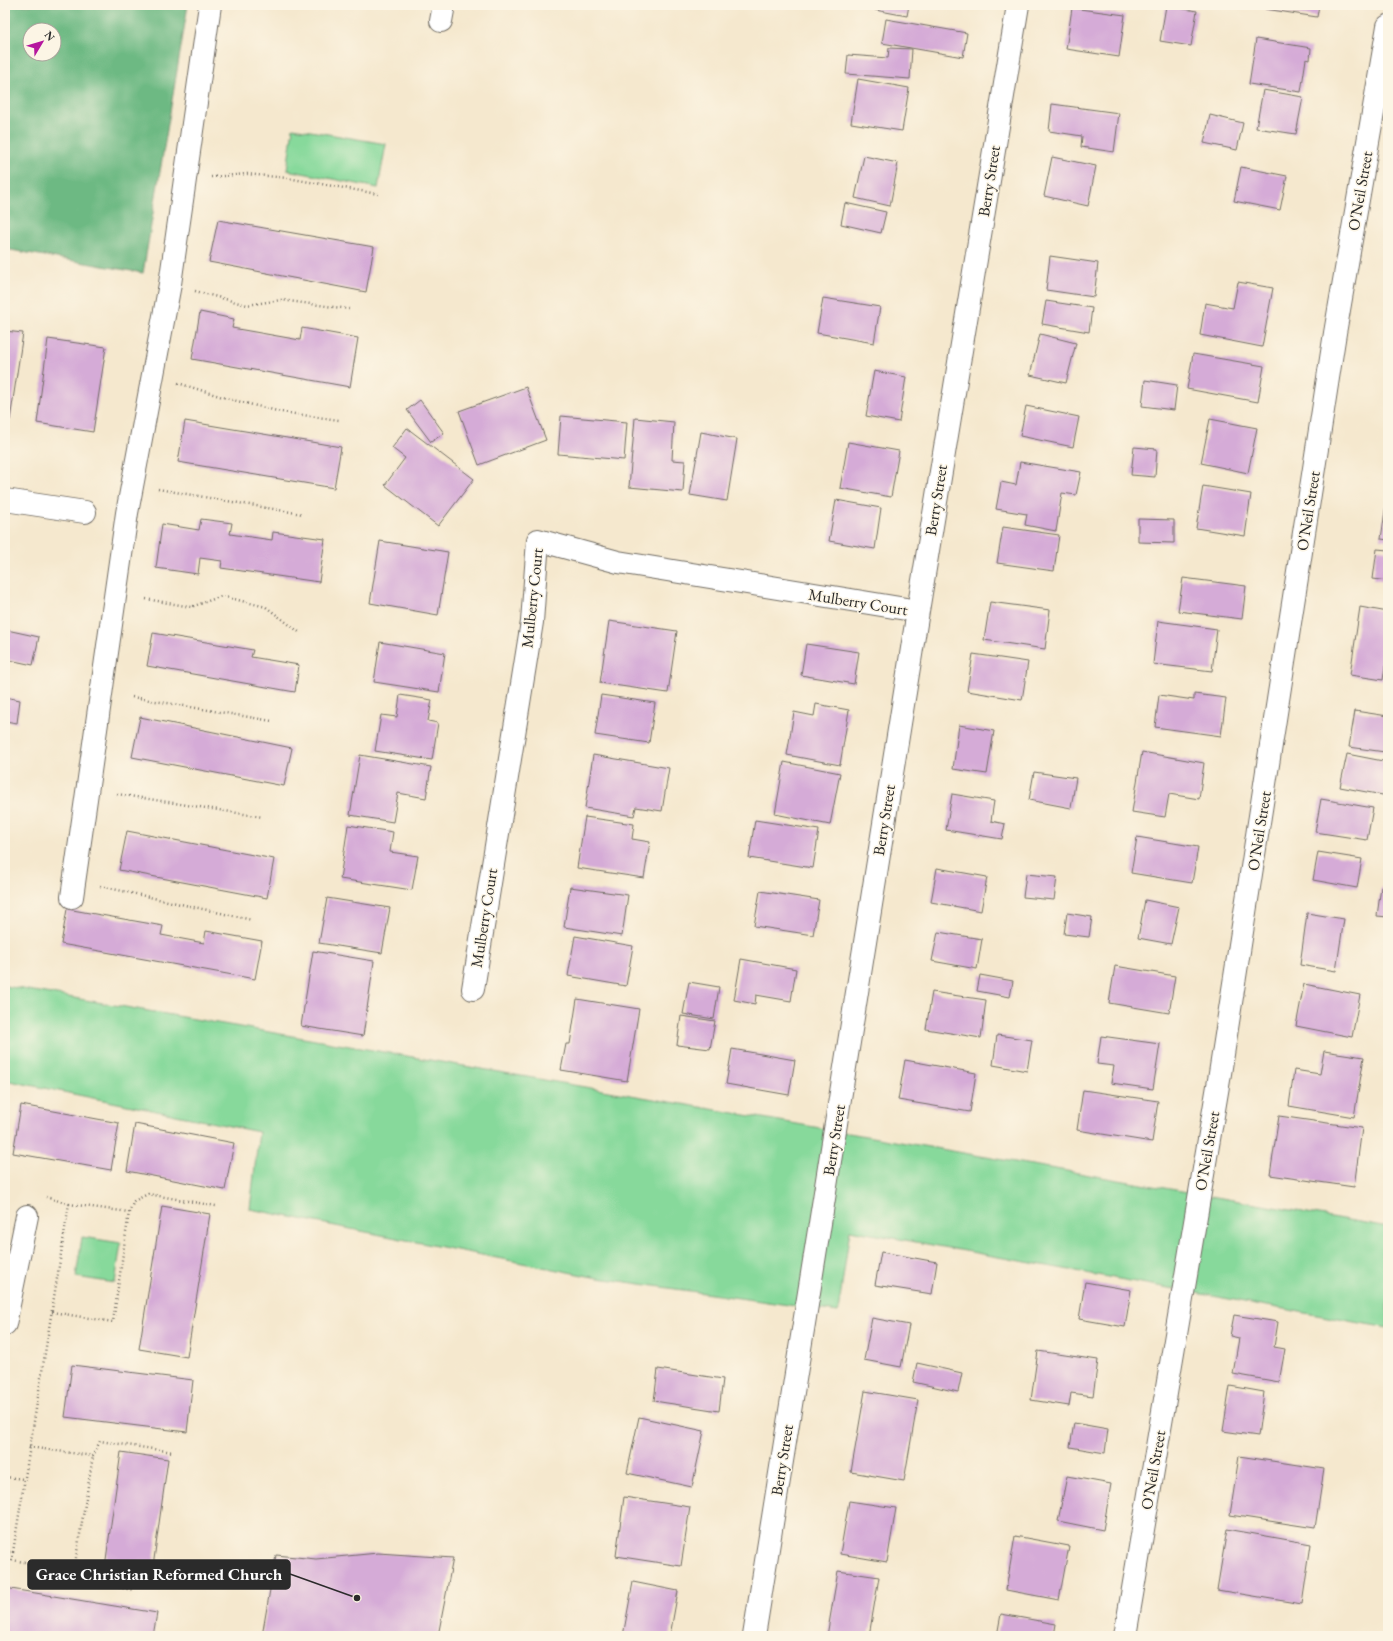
<svg xmlns="http://www.w3.org/2000/svg" width="1393" height="1641" font-family="'EB Garamond',serif">
<rect width="100%" height="100%" fill="#fcf5e5"/>
<filter id="ink" filterUnits="userSpaceOnUse"><feTurbulence type="fractalNoise" baseFrequency=".025" numOctaves="2"/><feDisplacementMap in="SourceGraphic" scale="8" xChannelSelector="R" yChannelSelector="G"/><feConvolveMatrix kernelMatrix="1 2 1 2 8 2 1 2 1" color-interpolation-filters="sRGB"/></filter>
<filter id="wash" filterUnits="userSpaceOnUse"><feTurbulence type="fractalNoise" baseFrequency=".012" numOctaves="4" result="noise"/><feDisplacementMap in="SourceGraphic" scale="16" xChannelSelector="R" yChannelSelector="G"/><feGaussianBlur stdDeviation="0.9" result="paint"/><feColorMatrix in="noise" values="0 0 0 0 0 0 0 0 0 0 0 0 0 0 0 0 0 1.4 0 .05"/><feComposite in="paint" operator="in"/></filter>
<g filter="url(#wash)">
<rect width="100%" height="100%" fill="#f5e8ce"/>
<path fill="#87d99b" stroke="#598263" d="M 293,128 L 386,144 L 378,188 L 287,170 Z
M 5,986 L 1388,1227 L 1388,1328 L 850,1230 L 838,1312 L 598,1278 L 250,1209 L 259,1132 L 5,1080 Z
M 82,1237 L 121,1243 L 115,1283 L 76,1277 Z"/>
<path fill="#6db983" stroke="#4c7257" fill-rule="evenodd" d="M 5,5 L 188,5 L 143,273 L 5,249 ZM 30,30 L 54,30 L 54,54 L 30,54 Z"/>
<g id="blocks">
<path fill="#d5abd7" d="M 876,5 L 909,5 L 907,16 L 875,10 Z
M 1266,5 L 1319,5 L 1317,17 L 1265,9 Z
M 1166,6 L 1197,11 L 1191,46 L 1160,41 Z
M 1072,8 L 1125,15 L 1119,57 L 1066,49 Z
M 886,19 L 967,33 L 963,57 L 882,43 Z
M 1256,39 L 1311,48 L 1310,60 L 1306,59 L 1301,92 L 1249,84 Z
M 889,48 L 912,49 L 910,79 L 846,74 L 848,55 L 888,58 Z
M 858,79 L 909,88 L 902,131 L 851,123 Z
M 1263,90 L 1303,97 L 1296,134 L 1256,128 Z
M 1052,104 L 1119,113 L 1114,152 L 1081,147 L 1082,136 L 1049,131 Z
M 1210,115 L 1243,123 L 1237,150 L 1204,143 Z
M 864,156 L 898,163 L 890,206 L 855,198 Z
M 1052,157 L 1096,166 L 1088,206 L 1044,196 Z
M 1241,167 L 1287,176 L 1280,210 L 1234,201 Z
M 845,203 L 886,212 L 881,233 L 841,224 Z
M 218,220 L 374,247 L 366,292 L 209,262 Z
M 1050,256 L 1098,263 L 1094,297 L 1046,290 Z
M 1238,282 L 1273,288 L 1262,347 L 1200,335 L 1205,303 L 1233,308 Z
M 823,298 L 880,307 L 874,343 L 817,333 Z
M 1046,301 L 1092,308 L 1089,332 L 1042,324 Z
M 200,312 L 234,319 L 232,328 L 300,340 L 302,328 L 358,338 L 350,387 L 192,359 Z
M 5,331 L 23,333 L 10,420 L 5,420 Z
M 1040,334 L 1076,343 L 1066,383 L 1030,375 Z
M 48,339 L 106,347 L 93,432 L 37,423 Z
M 1193,354 L 1264,366 L 1258,402 L 1187,389 Z
M 874,371 L 906,377 L 899,422 L 866,416 Z
M 1145,380 L 1177,385 L 1174,410 L 1142,406 Z
M 526,387 L 546,440 L 479,465 L 459,411 Z
M 420,400 L 444,433 L 431,442 L 407,410 Z
M 1026,406 L 1079,417 L 1073,447 L 1020,436 Z
M 561,416 L 627,422 L 624,460 L 558,454 Z
M 635,418 L 674,422 L 672,460 L 685,461 L 683,492 L 629,487 Z
M 1210,419 L 1257,428 L 1248,473 L 1201,463 Z
M 185,421 L 341,447 L 334,488 L 178,462 Z
M 407,428 L 474,479 L 438,526 L 385,485 L 405,458 L 392,448 Z
M 701,432 L 737,439 L 727,501 L 690,495 Z
M 848,442 L 899,451 L 891,497 L 840,488 Z
M 1134,447 L 1157,449 L 1155,477 L 1131,475 Z
M 1020,462 L 1081,472 L 1076,495 L 1062,493 L 1056,531 L 1025,525 L 1027,514 L 996,509 L 1001,482 L 1016,485 Z
M 1203,486 L 1251,494 L 1245,536 L 1196,528 Z
M 836,500 L 881,508 L 875,549 L 829,541 Z
M 1386,504 L 1388,504 L 1388,540 L 1381,539 Z
M 201,519 L 232,523 L 230,534 L 272,540 L 273,532 L 325,539 L 319,582 L 221,568 L 222,561 L 200,558 L 198,574 L 156,568 L 162,524 L 199,530 Z
M 1138,519 L 1174,520 L 1174,543 L 1138,542 Z
M 1003,527 L 1059,535 L 1054,571 L 997,563 Z
M 380,541 L 448,552 L 438,615 L 370,603 Z
M 1377,549 L 1388,550 L 1388,581 L 1373,579 Z
M 1183,578 L 1246,586 L 1242,619 L 1178,611 Z
M 990,602 L 1050,610 L 1045,649 L 984,640 Z
M 1360,607 L 1388,612 L 1388,666 L 1385,666 L 1383,680 L 1350,675 Z
M 609,621 L 677,631 L 668,693 L 600,683 Z
M 1158,621 L 1217,629 L 1212,671 L 1153,664 Z
M 7,630 L 39,637 L 33,665 L 5,659 Z
M 153,633 L 253,650 L 251,657 L 299,665 L 295,692 L 147,666 Z
M 380,642 L 445,653 L 439,692 L 374,682 Z
M 806,644 L 859,652 L 854,684 L 801,675 Z
M 973,654 L 1028,662 L 1022,700 L 967,691 Z
M 1194,694 L 1226,698 L 1221,736 L 1155,727 L 1159,695 L 1194,700 Z
M 400,695 L 432,700 L 428,721 L 438,723 L 432,760 L 375,751 L 381,715 L 397,717 Z
M 601,695 L 655,703 L 649,743 L 595,735 Z
M 5,697 L 20,700 L 17,723 L 5,721 Z
M 816,704 L 849,710 L 840,765 L 787,755 L 794,712 L 814,716 Z
M 1355,711 L 1388,716 L 1388,735 L 1385,752 L 1349,747 Z
M 140,717 L 292,748 L 284,786 L 132,757 Z
M 959,725 L 994,731 L 987,774 L 953,769 Z
M 1142,752 L 1204,763 L 1199,799 L 1169,794 L 1165,817 L 1132,812 Z
M 1347,754 L 1388,762 L 1388,796 L 1340,787 Z
M 360,755 L 431,767 L 426,798 L 398,793 L 393,822 L 350,815 Z
M 593,755 L 669,768 L 662,811 L 636,807 L 634,816 L 585,808 Z
M 784,762 L 840,773 L 830,825 L 775,814 Z
M 1034,772 L 1076,778 L 1071,808 L 1029,800 Z
M 952,794 L 994,801 L 991,821 L 1005,824 L 1002,839 L 946,830 Z
M 1321,799 L 1373,808 L 1367,840 L 1315,832 Z
M 585,817 L 634,824 L 632,839 L 650,842 L 644,878 L 577,868 Z
M 755,820 L 819,830 L 813,868 L 749,858 Z
M 348,825 L 393,832 L 390,852 L 418,856 L 412,890 L 340,879 Z
M 127,831 L 274,859 L 267,898 L 119,870 Z
M 1137,837 L 1198,847 L 1192,883 L 1131,873 Z
M 1318,852 L 1362,859 L 1357,888 L 1313,880 Z
M 937,868 L 987,877 L 981,911 L 931,902 Z
M 1026,874 L 1057,877 L 1054,900 L 1023,897 Z
M 570,887 L 628,895 L 622,936 L 564,927 Z
M 1381,887 L 1388,889 L 1388,917 L 1377,916 Z
M 760,891 L 819,900 L 813,935 L 754,926 Z
M 327,898 L 390,908 L 382,953 L 319,943 Z
M 1145,900 L 1179,907 L 1171,944 L 1138,938 Z
M 67,909 L 163,926 L 161,935 L 204,943 L 206,931 L 262,941 L 255,979 L 61,944 Z
M 1067,913 L 1092,917 L 1089,937 L 1064,934 Z
M 1307,913 L 1344,919 L 1336,971 L 1300,965 Z
M 938,932 L 982,939 L 977,969 L 932,961 Z
M 575,936 L 633,946 L 626,986 L 568,976 Z
M 313,951 L 374,961 L 363,1036 L 301,1026 Z
M 741,959 L 796,969 L 791,1001 L 756,995 L 755,1004 L 734,1000 Z
M 1115,966 L 1175,976 L 1169,1013 L 1109,1003 Z
M 980,975 L 1013,981 L 1010,997 L 977,991 Z
M 689,982 L 719,987 L 714,1019 L 683,1014 Z
M 1304,984 L 1360,995 L 1352,1037 L 1296,1026 Z
M 932,992 L 986,1000 L 981,1038 L 926,1029 Z
M 577,999 L 639,1009 L 627,1081 L 561,1070 L 566,1044 L 570,1044 Z
M 681,1016 L 715,1021 L 710,1049 L 677,1045 Z
M 997,1035 L 1032,1040 L 1027,1071 L 993,1065 Z
M 1101,1036 L 1160,1044 L 1153,1089 L 1111,1083 L 1114,1066 L 1097,1064 Z
M 732,1049 L 795,1060 L 789,1095 L 726,1084 Z
M 1324,1051 L 1364,1057 L 1354,1117 L 1289,1106 L 1294,1070 L 1320,1074 Z
M 905,1060 L 976,1073 L 970,1112 L 898,1100 Z
M 1083,1090 L 1158,1101 L 1152,1142 L 1077,1130 Z
M 21,1105 L 119,1123 L 111,1170 L 13,1153 Z
M 1279,1116 L 1362,1128 L 1354,1187 L 1270,1175 Z
M 135,1124 L 234,1143 L 225,1190 L 127,1171 Z
M 162,1206 L 210,1214 L 187,1357 L 139,1349 Z
M 881,1252 L 937,1262 L 932,1294 L 875,1285 Z
M 1085,1282 L 1131,1290 L 1125,1327 L 1079,1319 Z
M 1234,1315 L 1278,1322 L 1274,1347 L 1285,1349 L 1279,1382 L 1233,1374 L 1239,1338 L 1230,1336 Z
M 872,1318 L 909,1325 L 901,1367 L 864,1360 Z
M 1038,1351 L 1098,1360 L 1093,1396 L 1071,1393 L 1069,1406 L 1031,1400 Z
M 917,1363 L 962,1373 L 958,1392 L 913,1382 Z
M 72,1365 L 193,1380 L 187,1432 L 65,1417 Z
M 658,1369 L 723,1379 L 719,1411 L 654,1401 Z
M 1230,1386 L 1264,1392 L 1258,1436 L 1223,1431 Z
M 865,1391 L 918,1400 L 904,1481 L 851,1472 Z
M 639,1417 L 704,1431 L 692,1487 L 627,1473 Z
M 1074,1423 L 1108,1429 L 1105,1453 L 1070,1447 Z
M 121,1452 L 168,1459 L 151,1581 L 104,1574 Z
M 1239,1456 L 1324,1469 L 1315,1528 L 1230,1515 Z
M 1067,1476 L 1111,1484 L 1103,1530 L 1058,1521 Z
M 624,1497 L 690,1507 L 681,1566 L 616,1556 Z
M 849,1501 L 896,1508 L 887,1562 L 840,1554 Z
M 1227,1529 L 1311,1544 L 1302,1604 L 1217,1590 Z
M 1015,1536 L 1069,1546 L 1059,1600 L 1006,1590 Z
M 378,1553 L 453,1558 L 438,1636 L 262,1636 L 276,1555 L 316,1559 Z
M 838,1571 L 879,1577 L 869,1636 L 827,1636 Z
M 633,1582 L 678,1591 L 670,1636 L 623,1636 Z
M 5,1588 L 157,1613 L 153,1636 L 20,1636 L 5,1634 Z
M 1001,1614 L 1056,1624 L 1054,1636 L 997,1636 Z"/>
</g>
</g>
<g filter="url(#ink)">
<use href="#blocks" fill-opacity="0" stroke="#726d64" stroke-width="1"/>
<g fill="none" stroke-linecap="round" stroke-linejoin="round">
<defs>
<path id="minor" d="M 441,21 L 444,5
M 5,500 L 85,512
M 72,897 L 127,513 L 170,284 L 210,5
M 473,989 L 532,622 L 538,540 L 618,562 L 918,611
M 5,1324 L 27,1216
M 754,1636 L 918,611 L 1018,5
M 1125,1636 L 1219,1080 L 1335,333 L 1388,26"/>
</defs>
<use href="#minor" stroke="#726d64" stroke-width="24"/>
<path stroke="#726d64" stroke-width="2.5" stroke-dasharray="1 3" stroke-linecap="butt" d="M 211,177 L 247,174 L 287,178 L 378,194
M 195,291 L 247,305 L 281,300 L 349,309
M 178,383 L 229,399 L 281,412 L 339,420
M 158,489 L 302,514
M 146,599 L 191,607 L 222,596 L 266,607 L 299,632
M 132,697 L 272,721
M 117,794 L 263,817
M 100,886 L 252,920
M 69,1204 L 129,1212 L 134,1201 L 148,1194 L 216,1206
M 52,1312 L 113,1322 L 129,1212
M 29,1447 L 93,1456 L 100,1441 L 173,1452
M 5,1477 L 24,1479
M 5,1552 L 13,1552 L 69,1204 L 46,1197
M 13,1552 L 12,1560 L 74,1570 L 93,1583 L 134,1590
M 74,1570 L 93,1456"/>
<use href="#minor" stroke="#fff" stroke-width="22"/>
</g>
</g>
<g text-anchor="middle" dominant-baseline="central" stroke-width="3" stroke-linejoin="round" paint-order="stroke">
<g font-size="16" fill="#2b2b2b" stroke="#fcf5e5">
<text transform="translate(989 181) rotate(-81)">Berry Street</text>
<text transform="translate(1360 191) rotate(-80)">O'Neil Street</text>
<text transform="translate(936 500) rotate(-81)">Berry Street</text>
<text transform="translate(1308 511) rotate(-81)">O'Neil Street</text>
<text transform="translate(532 598) rotate(-84)">Mulberry Court</text>
<text transform="translate(858 602) rotate(9)">Mulberry Court</text>
<text transform="translate(884 820) rotate(-81)">Berry Street</text>
<text transform="translate(1259 831) rotate(-81)">O'Neil Street</text>
<text transform="translate(484 918) rotate(-81)">Mulberry Court</text>
<text transform="translate(834 1140) rotate(-81)">Berry Street</text>
<text transform="translate(1207 1151) rotate(-80)">O'Neil Street</text>
<text transform="translate(782 1460) rotate(-81)">Berry Street</text>
<text transform="translate(1153 1470) rotate(-80)">O'Neil Street</text>
</g>
</g>
<path fill="none" stroke="#2b2b2b" stroke-width="1.5" d="M357 1598L290 1574"/>
<circle fill="#2b2b2b" stroke="#fcf5e5" stroke-width="1.5" cx="357" cy="1598" r="4"/>
<rect fill="#2b2b2b" stroke="#2b2b2b" stroke-width="1.5" x="28" y="1560" width="262" height="29" rx="4"/>
<g font-size="17" text-anchor="middle" font-weight="bold" fill="#fff">
<text x="159" y="1580">Grace Christian Reformed Church</text>
</g>
<rect width="1393" height="1641" fill="none" stroke="#fcf5e5" stroke-width="20"/>
<g transform="translate(42 42) rotate(52)"><circle r="19" fill="#fcf5e5" stroke="#a8a49b"/>
<path d="M0-3L7 15L0 10L-7 15Z" fill="#b5179e"/>
<text y="-6" font-size="11" font-weight="bold" text-anchor="middle" fill="#2b2b2b">N</text>
</g>
</svg>
